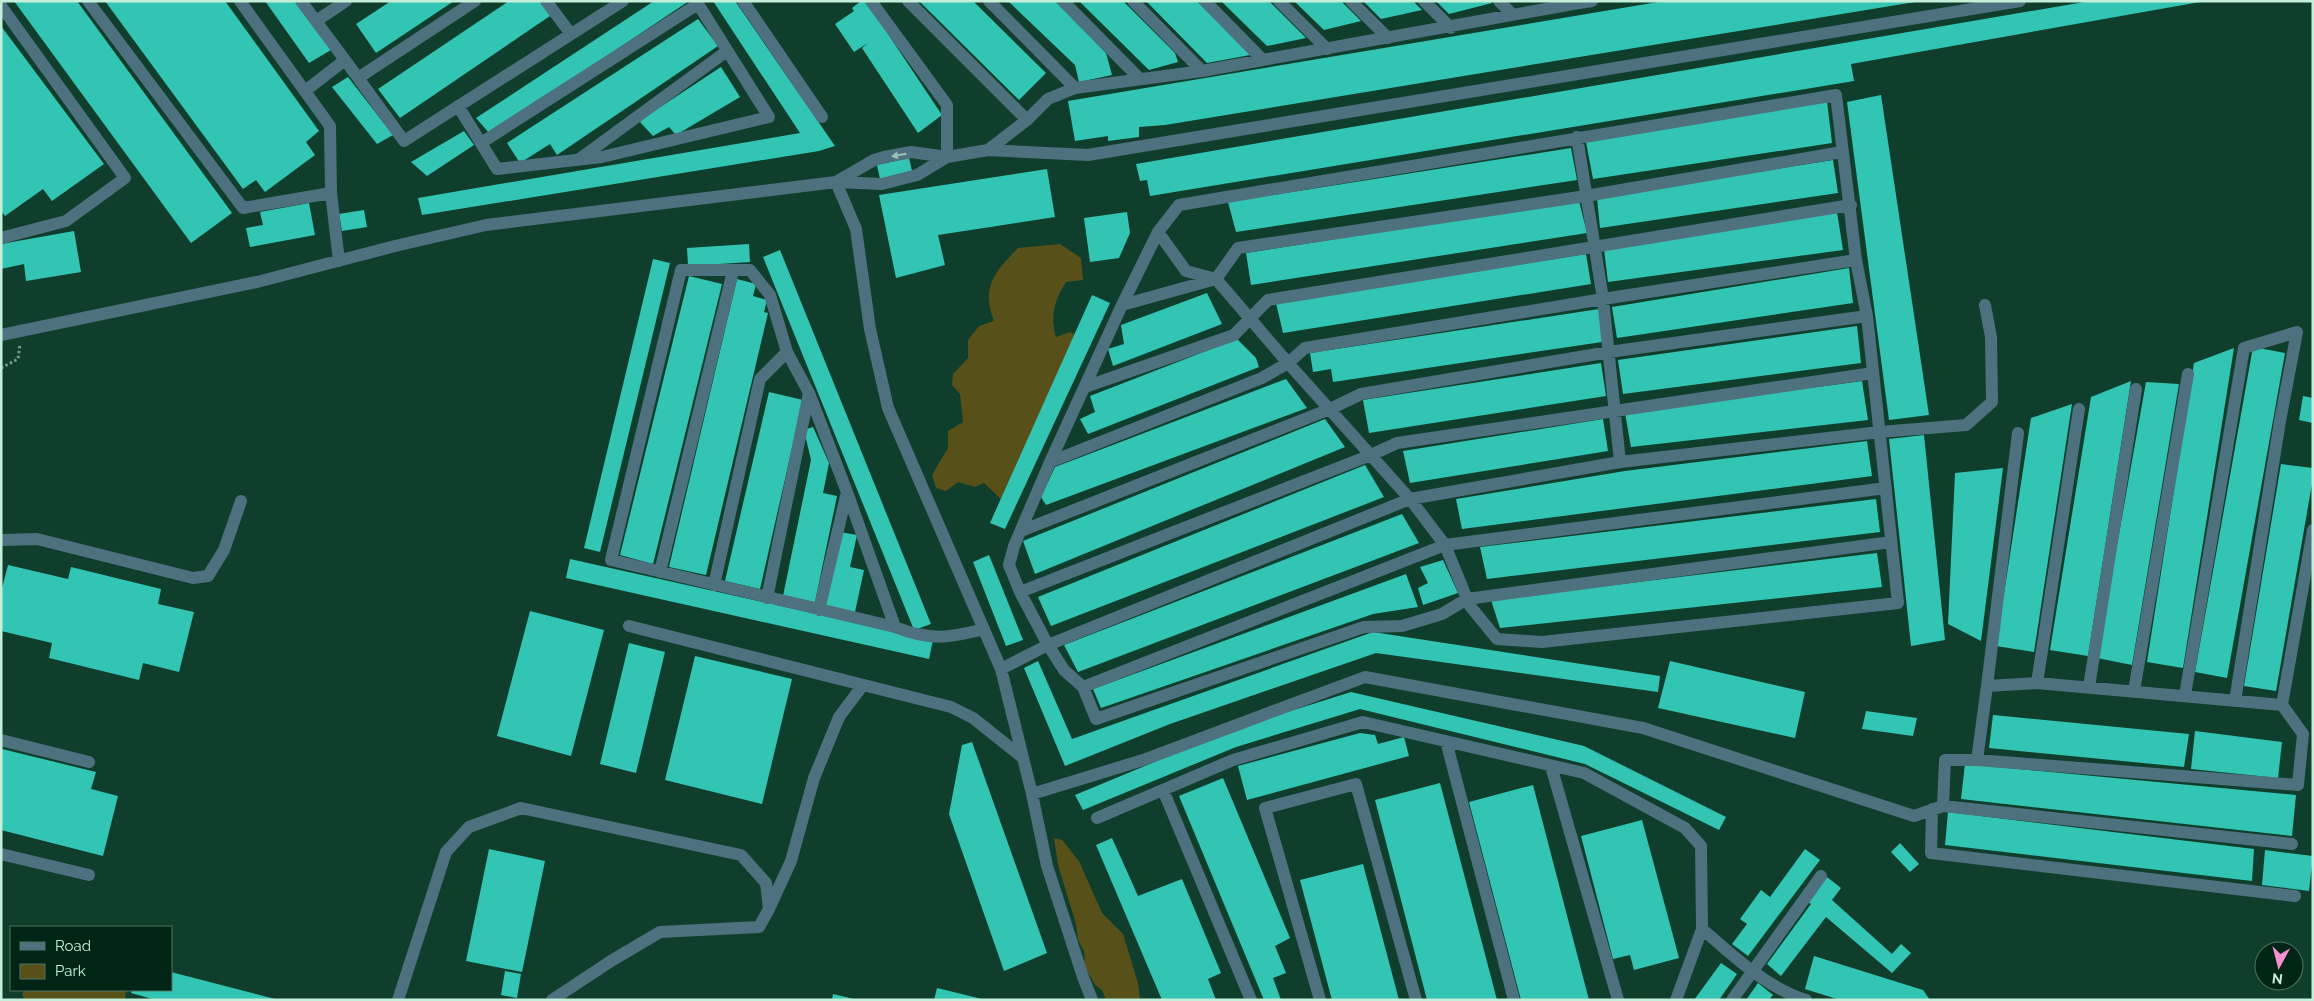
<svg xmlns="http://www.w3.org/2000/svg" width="2314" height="1001" font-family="Raleway,sans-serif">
<rect width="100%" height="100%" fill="#0f3f2c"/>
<path fill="#575019" d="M 1060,244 L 1081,258 L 1083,280 L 1066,282 C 1054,301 1050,316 1056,337 L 1070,332 L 1083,339 L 1004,502 L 984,483 L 975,487 L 958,482 L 946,491 L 936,488 L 932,475 L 948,448 L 948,431 L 963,422 L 960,394 L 952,385 L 953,374 L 968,358 L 968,340 L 979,326 L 994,321 C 981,286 994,273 1018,248 Z
M 1054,838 L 1062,840 L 1079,861 L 1102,913 L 1123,934 L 1138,983 L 1140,1000 L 1106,1000 L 1102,990 L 1095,985 L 1085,967 L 1084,951 L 1078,940 L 1076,924 L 1058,865 Z
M 24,990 L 126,990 L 125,1000 L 25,1000 L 22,995 Z"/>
<path fill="#33c5b3" d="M 14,1 L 77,1 L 232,213 L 191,243 Z
M 105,1 L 225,1 L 319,131 L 306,142 L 315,155 L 265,192 L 256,180 L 243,189 Z
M 265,1 L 296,1 L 331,50 L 309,63 Z
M 391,1 L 454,1 L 376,53 L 356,24 Z
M 509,1 L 540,1 L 550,16 L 400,118 L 378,89 Z
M 654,1 L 689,1 L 490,134 L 476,118 Z
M 713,1 L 735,1 L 835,146 L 819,151 L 422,215 L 418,198 L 800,133 Z
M 861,1 L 866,1 L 942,115 L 918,133 L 862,48 L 868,43 L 854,52 L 835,24 L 854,11 L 852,8 Z
M 919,1 L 973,1 L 1046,73 L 1019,100 Z
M 1008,1 L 1055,1 L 1106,53 L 1112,75 L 1079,82 L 1075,65 Z
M 1079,1 L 1123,1 L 1175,53 L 1178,62 L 1149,70 Z
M 1146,1 L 1197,1 L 1250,55 L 1207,63 Z
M 1221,1 L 1269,1 L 1306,38 L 1267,46 Z
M 1294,1 L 1341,1 L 1361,21 L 1324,30 Z
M 1363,1 L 1413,1 L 1422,10 L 1381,19 Z
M 1436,1 L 1489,1 L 1492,3 L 1449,14 Z
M 1664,1 L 1915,2 L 1165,125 L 1139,127 L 1139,137 L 1108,141 L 1108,136 L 1075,141 L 1068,101 Z
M 2090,1 L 2200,2 L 1851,64 L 1854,81 L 1150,196 L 1147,180 L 1140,181 L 1136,164 Z
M 698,19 L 718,46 L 557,155 L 550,144 L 520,163 L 507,143 Z
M 1,26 L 104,164 L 52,201 L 43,189 L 5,216 L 1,211 Z
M 721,67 L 740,97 L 676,135 L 669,127 L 653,136 L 639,121 Z
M 348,77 L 393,135 L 377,144 L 332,87 Z
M 1881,95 L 1929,415 L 1889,420 L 1847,102 Z
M 1827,101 L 1832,143 L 1593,179 L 1586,142 Z
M 464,131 L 474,145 L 427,176 L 411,162 Z
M 1571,148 L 1577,180 L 1236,232 L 1228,202 Z
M 909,158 L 912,171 L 880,179 L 877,165 Z
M 1833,160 L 1838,193 L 1600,228 L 1597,198 Z
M 1047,169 L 1055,217 L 938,235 L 945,265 L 896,278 L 879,195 Z
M 1579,201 L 1587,233 L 1251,285 L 1246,253 Z
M 309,203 L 315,235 L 250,247 L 246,228 L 263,225 L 260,212 Z
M 364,210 L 367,227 L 342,231 L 339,214 Z
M 1127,212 L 1130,233 L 1119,258 L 1090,262 L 1084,218 Z
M 1837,212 L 1843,250 L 1608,282 L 1604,249 Z
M 74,231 L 81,272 L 26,281 L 24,264 L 1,269 L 1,244 Z
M 749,244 L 750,262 L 688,266 L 687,248 Z
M 780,250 L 931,624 L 914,630 L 763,257 Z
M 1586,254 L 1591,284 L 1283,333 L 1276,303 Z
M 653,259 L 670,263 L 600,552 L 584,548 Z
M 1849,268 L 1853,303 L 1617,338 L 1612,307 Z
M 689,276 L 722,284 L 653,564 L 620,555 Z
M 737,279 L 756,284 L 753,296 L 767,300 L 764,312 L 768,313 L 706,575 L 669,567 Z
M 1207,293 L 1222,324 L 1113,366 L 1108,349 L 1124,344 L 1121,325 Z
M 1092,295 L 1110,303 L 1005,529 L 990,523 Z
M 1599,309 L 1602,342 L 1333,382 L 1331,369 L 1313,372 L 1310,353 Z
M 1857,326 L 1861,363 L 1623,394 L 1618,360 Z
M 1237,339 L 1256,358 L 1259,367 L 1088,434 L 1080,419 L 1095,412 L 1090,396 Z
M 2253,347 L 2285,353 L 2227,678 L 2195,672 Z
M 2234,348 L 2183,668 L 2147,662 L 2194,363 Z
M 1601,363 L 1606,396 L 1369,433 L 1363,400 Z
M 1286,379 L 1307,408 L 1046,505 L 1041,497 L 1055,467 Z
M 1862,381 L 1868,420 L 1631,447 L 1625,413 Z
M 2131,381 L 2088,656 L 2050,650 L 2091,397 Z
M 2146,382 L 2179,384 L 2132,665 L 2097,658 Z
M 769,392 L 803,400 L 760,589 L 725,581 Z
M 2303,396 L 2313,398 L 2313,423 L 2299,420 Z
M 2072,404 L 2034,652 L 1996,646 L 2031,418 Z
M 1325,419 L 1345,447 L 1035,574 L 1023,541 Z
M 1603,419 L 1608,451 L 1410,483 L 1403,451 Z
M 813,427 L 829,463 L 823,493 L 837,496 L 815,602 L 783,596 L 811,460 L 804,430 Z
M 1924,435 L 1945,640 L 1911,646 L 1889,439 Z
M 1867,441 L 1872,476 L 1462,529 L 1456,499 L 1625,471 Z
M 2281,464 L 2313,468 L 2313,478 L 2276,691 L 2244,686 Z
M 1365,465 L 1384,497 L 1051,626 L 1038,597 Z
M 2003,468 L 1981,641 L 1948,624 L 1955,473 Z
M 1876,499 L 1880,532 L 1487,579 L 1480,547 Z
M 1402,514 L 1419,543 L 1078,672 L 1064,645 Z
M 840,532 L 857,535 L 850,567 L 864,570 L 855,612 L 825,606 Z
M 1877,553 L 1882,587 L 1500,628 L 1491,600 Z
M 989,555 L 1023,640 L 1006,646 L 973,562 Z
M 570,559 L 933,640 L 929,659 L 566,578 Z
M 1443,560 L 1458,593 L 1423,605 L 1418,588 L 1428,583 L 1420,567 Z
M 8,565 L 68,579 L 71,567 L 161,589 L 158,604 L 194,612 L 179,672 L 143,663 L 139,680 L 49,658 L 52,643 L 1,631 L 1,592 Z
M 1406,574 L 1418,607 L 1373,614 L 1101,708 L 1093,689 Z
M 530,611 L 604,630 L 571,756 L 497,736 Z
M 1373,632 L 1660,676 L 1658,692 L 1376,653 L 1170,724 L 1065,766 L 1024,668 L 1038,661 L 1072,739 Z
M 629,643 L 665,652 L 636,773 L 600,764 Z
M 695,656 L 792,679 L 762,804 L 665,780 Z
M 1670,661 L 1805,692 L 1795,738 L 1658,708 Z
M 1351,692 L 1584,746 L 1726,817 L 1719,830 L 1585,764 L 1360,709 L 1236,747 L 1083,810 L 1075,795 L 1234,729 Z
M 1866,711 L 1917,718 L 1913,736 L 1862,729 Z
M 1993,715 L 2189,734 L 2184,767 L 1989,748 Z
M 2195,731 L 2282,742 L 2278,778 L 2191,769 Z
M 1360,733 L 1375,735 L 1378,744 L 1404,737 L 1409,756 L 1247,800 L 1238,766 Z
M 972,742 L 1047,953 L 1004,971 L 949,814 L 962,745 Z
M 2,749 L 96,772 L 91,789 L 118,796 L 103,856 L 1,830 Z
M 1965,764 L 2296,795 L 2292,836 L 1961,799 Z
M 1223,778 L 1290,938 L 1275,946 L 1286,973 L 1273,978 L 1281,1000 L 1264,1000 L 1179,796 Z
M 1440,783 L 1497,1000 L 1427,1000 L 1375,800 Z
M 1533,785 L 1589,1000 L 1521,1000 L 1469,802 Z
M 1948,812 L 2254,849 L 2252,881 L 1945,845 Z
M 1642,820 L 1679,958 L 1634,970 L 1630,955 L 1613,959 L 1581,836 Z
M 1112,838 L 1138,896 L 1182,879 L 1221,973 L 1208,979 L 1216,1000 L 1162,1000 L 1096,845 Z
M 1900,843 L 1919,864 L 1910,872 L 1891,852 Z
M 489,849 L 545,861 L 522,972 L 466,961 Z
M 1805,849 L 1820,860 L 1748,956 L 1732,944 L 1747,924 L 1740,919 L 1761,890 L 1770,897 Z
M 2265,850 L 2313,856 L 2309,891 L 2262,885 Z
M 1363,864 L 1399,1000 L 1332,1000 L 1300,880 Z
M 1827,877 L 1841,888 L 1832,900 L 1892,954 L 1901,944 L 1911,953 L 1892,973 L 1826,917 L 1781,976 L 1767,964 L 1811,904 L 1808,902 Z
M 1814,956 L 1923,990 L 1930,1000 L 1840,1000 L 1805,989 Z
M 1721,963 L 1737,974 L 1719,1000 L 1694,1000 Z
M 505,971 L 521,974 L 517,998 L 501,995 Z
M 171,972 L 275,999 L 274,1000 L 156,1000 L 131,993 L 132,990 L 171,990 Z
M 1758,983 L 1773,995 L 1769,1000 L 1746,1000 Z
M 937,988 L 982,999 L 982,1000 L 934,1000 Z
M 833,994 L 854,999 L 854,1000 L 832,1000 Z"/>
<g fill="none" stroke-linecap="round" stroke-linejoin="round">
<path stroke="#6f9b87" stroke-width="3" stroke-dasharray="2.5 2.5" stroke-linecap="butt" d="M 1,368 L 18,359 L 20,344"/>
<path stroke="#4d717e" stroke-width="12" d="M 88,1 L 243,208 L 331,193
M 240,1 L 330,126 L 331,193 L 339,261
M 301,1 L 345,60 L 305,91
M 546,1 L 571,34
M 743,1 L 822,117
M 871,1 L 947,105 L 947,157
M 908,1 L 1027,120
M 989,1 L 1075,88
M 1063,1 L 1140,79
M 1133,1 L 1202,71
M 1205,1 L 1263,60
M 1279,1 L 1327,49
M 1351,1 L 1388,38
M 1424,1 L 1451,28
M 1499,1 L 1513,15
M 1573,4 L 1592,1
M 1,6 L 125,178 L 66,221 L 1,238
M 316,21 L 346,1
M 345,60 L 404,141 L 623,1
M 358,78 L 475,1
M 458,106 L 497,169 L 602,157 L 769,117 L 698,4 L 481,143
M 1577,137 L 1603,299 L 1620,462
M 988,150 L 1088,155 L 2020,1
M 578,160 L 727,51
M 836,182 L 874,160 L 884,157 L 911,152 L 947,157 L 988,150 L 1027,120 L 1048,99 L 1075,88 L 1202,71 L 1573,4 L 1570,1
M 836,182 L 882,184 L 917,175 L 947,157
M 1158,232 L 1186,271 L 1216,279 L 1288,363 L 1410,499 L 1445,545 L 1467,599 L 1470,606 L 1497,639 L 1542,642 L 1898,603 L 1867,316 L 1856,260 L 1836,95 L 1179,205 L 1158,232 L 1122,305 L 1050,462 L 1014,546 L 1009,565 L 1020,592 L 1048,645 L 1064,670 L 1083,687 L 1096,719 L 1364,627 L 1402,626 L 1442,614 L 1467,599 L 1891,542
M 1122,305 L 1216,279 L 1238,248 L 1586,196 L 1842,152
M 1,335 L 257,282 L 395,246 L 486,225 L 836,182 L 856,229 L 870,329 L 888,408 L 1001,669 L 1032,794 L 1047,866 L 1083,977 L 1092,1000
M 1085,387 L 1234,335 L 1268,300 L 1851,205
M 1050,462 L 1262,378 L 1288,363 L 1305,348 L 1603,299 L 1856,260
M 1021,531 L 1330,409 L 1361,394 L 1609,352 L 1867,316
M 1,540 L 37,539 L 193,578 L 208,576 L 224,550 L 241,501
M 660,572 L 733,271
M 714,585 L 760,379 L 787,352
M 1020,592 L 1371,455 L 1397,443 L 1873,373
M 767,598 L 809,393
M 819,610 L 847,492
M 629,626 L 951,707 L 973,718 L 1022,757
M 895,627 L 847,492 L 809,393 L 787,352 L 770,295 L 750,270 L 681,270 L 611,560 L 895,627 C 930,641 949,638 984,629
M 1001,669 L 1048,645 L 1410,499 L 1620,462 L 1880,432 L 1966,425 L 1992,402 L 1991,337 L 1985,305
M 2037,683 L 2079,409
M 1987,686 L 2018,433
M 1083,687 L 1445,545 L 1886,488
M 2089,687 L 2136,389
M 2134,691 L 2188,374
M 2185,695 L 2244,348 L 2297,332 L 2280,421 L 2235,701
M 2282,705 L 2313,530
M 1,740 L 89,762
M 1446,741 L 1514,1000
M 1551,766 L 1618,1000
M 1163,790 L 1251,1000
M 1032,794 L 1143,760 L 1365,677 L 1643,728 L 1914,816 L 1943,806 L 2292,844
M 1943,806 L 1945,760 L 1977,760 L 2298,785 L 2303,734 L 2282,705 L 2037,683 L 1987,686 L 1977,760
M 1932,809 L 1931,853 L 2295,896
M 1097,818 L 1233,760 L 1363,722 L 1584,773 L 1685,828 L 1701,846 L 1702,929 L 1676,1000
M 1,854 L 89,875
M 769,909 L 791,861 L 814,778 L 839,717 L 863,685
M 1702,929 C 1734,956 1765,987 1806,1000
M 398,1000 L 446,852 L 469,827 L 521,808 L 741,855 L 766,883 L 769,909 L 759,927 L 660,932 L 611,961 L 552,1000
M 1320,1000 L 1265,808 L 1356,784 L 1416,1000
M 1732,1000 L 1821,876"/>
</g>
<defs><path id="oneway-solid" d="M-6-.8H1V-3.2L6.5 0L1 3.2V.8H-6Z" transform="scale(1.25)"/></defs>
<use fill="#9cc3ba" href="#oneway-solid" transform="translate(899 155) rotate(170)"/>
<rect width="2314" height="1001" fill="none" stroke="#c6efda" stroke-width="5"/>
<rect x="10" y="926" width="162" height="65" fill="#002415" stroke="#4f7564"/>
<rect x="20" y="942" width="25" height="8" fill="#4d717e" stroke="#4f7564"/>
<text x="55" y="951" font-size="15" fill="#c6efda">Road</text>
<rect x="20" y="964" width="25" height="15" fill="#575019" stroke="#4f7564"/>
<text x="55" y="976" font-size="15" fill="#c6efda">Park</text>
<g transform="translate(2279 966) rotate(187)"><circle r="24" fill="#002415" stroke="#4f7564"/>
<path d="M0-4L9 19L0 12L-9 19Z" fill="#f690d0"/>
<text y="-8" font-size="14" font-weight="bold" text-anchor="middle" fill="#c6efda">N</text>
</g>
</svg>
